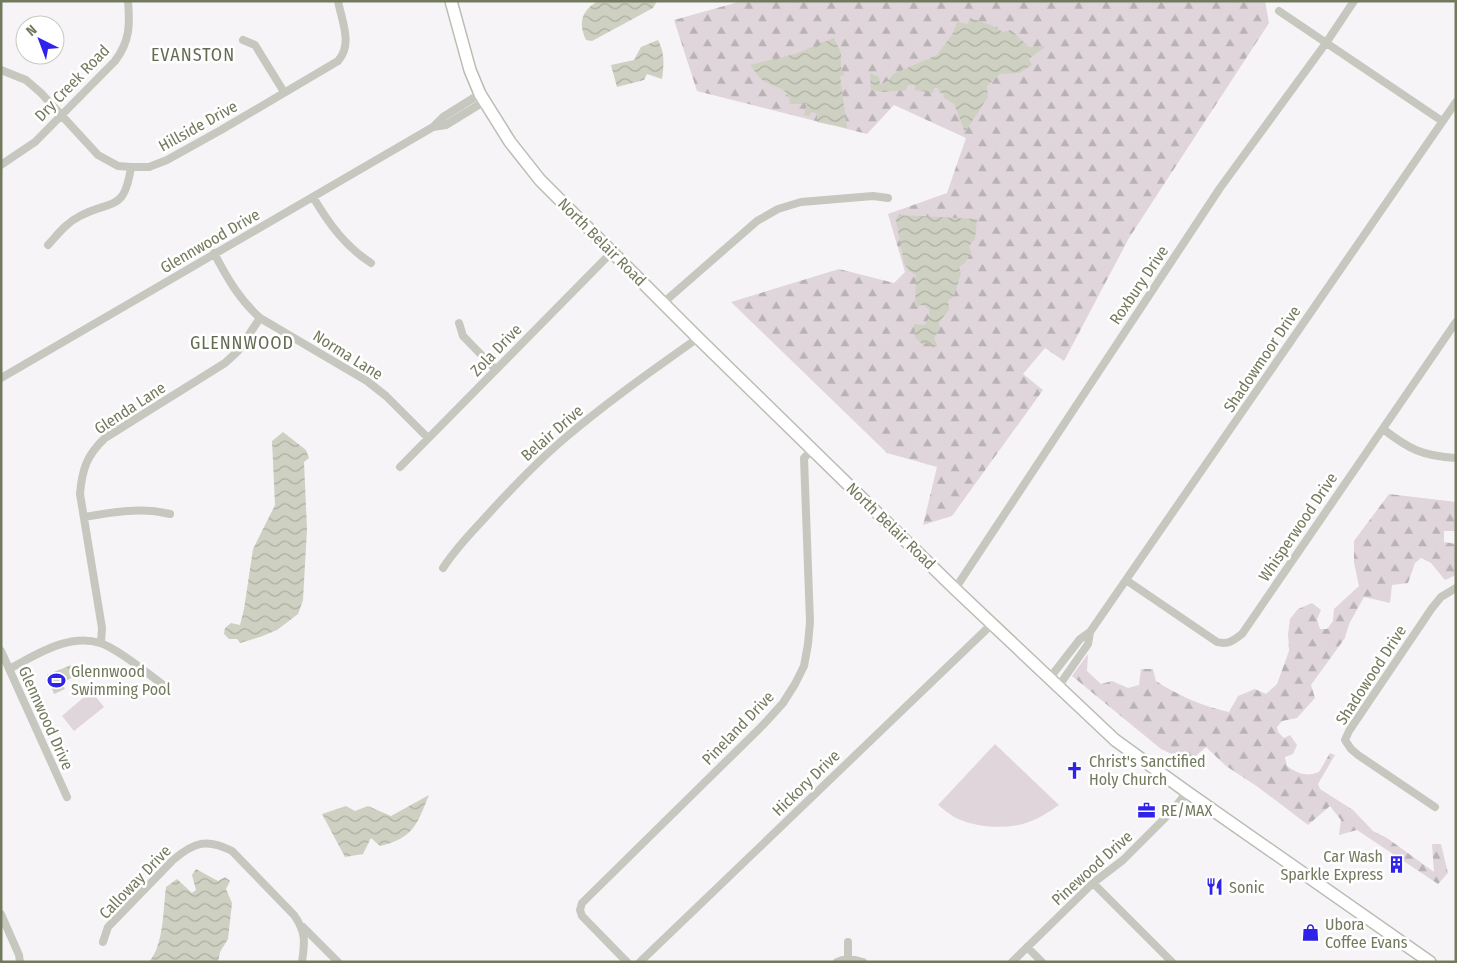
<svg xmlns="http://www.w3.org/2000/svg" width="1457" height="963" font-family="'Fira Sans Condensed',sans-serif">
<defs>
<pattern id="forest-firs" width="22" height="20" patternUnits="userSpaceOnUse" patternTransform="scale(1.25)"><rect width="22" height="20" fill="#dfd5da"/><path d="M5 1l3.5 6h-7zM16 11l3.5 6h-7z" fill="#b9b2b4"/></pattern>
<pattern id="water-waves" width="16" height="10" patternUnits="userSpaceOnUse" patternTransform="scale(1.25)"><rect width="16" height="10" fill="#ced0c2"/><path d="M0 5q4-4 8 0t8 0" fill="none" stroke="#acaea1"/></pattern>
</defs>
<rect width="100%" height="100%" fill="#f7f4f7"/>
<path fill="url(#forest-firs)" d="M 742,1 L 1265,1 L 1269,23 L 1129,238 L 1064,361 L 1045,348 L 1023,374 L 1043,390 L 952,516 L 923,525 L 937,467 L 887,453 L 731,302 L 839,269 L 894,283 L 905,272 L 888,214 L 947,193 L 966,138 L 894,105 L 867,134 L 697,91 L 674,20 Z
M 1389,494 L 1456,502 L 1456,531 L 1444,531 L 1444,542 L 1456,544 L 1456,575 L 1445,580 L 1431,563 L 1421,558 L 1415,563 L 1408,583 L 1392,585 L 1390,603 L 1364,597 L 1349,624 L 1345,638 L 1311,685 L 1315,698 L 1297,718 L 1282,721 L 1277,727 L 1278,732 L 1284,738 L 1290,735 L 1297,745 L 1293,754 L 1285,757 L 1287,766 C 1298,774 1307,777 1319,772 L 1330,753 L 1335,755 L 1318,784 L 1320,789 L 1353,810 L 1373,831 L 1387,838 L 1434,872 L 1432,844 L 1441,844 L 1448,873 L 1438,884 L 1357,830 L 1339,835 L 1341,820 L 1330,806 L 1308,825 L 1258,787 L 1226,766 L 1206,747 L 1189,762 L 1161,749 L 1072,676 L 1088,654 L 1087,671 L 1101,684 L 1112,681 L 1128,688 L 1139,685 L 1141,669 L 1153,669 L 1156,681 C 1179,696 1202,706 1229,712 L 1238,696 L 1255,689 L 1266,694 L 1277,684 L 1289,651 L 1288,634 L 1290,619 L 1298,609 L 1312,603 L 1321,610 L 1317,619 L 1320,629 L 1327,629 L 1333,621 L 1334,609 L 1359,586 L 1354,563 L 1354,541 Z"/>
<path fill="#dfd5da" d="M 91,691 L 104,707 L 74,731 L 62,716 Z
M 995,744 L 1059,805 C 1050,811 1040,818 1029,822 C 1007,830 975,828 954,817 C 948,813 943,809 938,805 Z"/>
<path fill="url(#water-waves)" d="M 598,1 L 657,1 L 653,8 L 592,41 L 586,40 C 578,23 581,11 598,1 Z
M 970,18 L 991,25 L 1003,32 L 1011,30 L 1029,47 L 1046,46 L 1029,59 L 1032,65 L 1019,73 L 1000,74 L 987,86 L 988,97 L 965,132 L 954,104 L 944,98 L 943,93 L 940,93 L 938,88 L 934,88 L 933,93 L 915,90 L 915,85 L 908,85 L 906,90 L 883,92 L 871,90 L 870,73 L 879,77 L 880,85 L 889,80 L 893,74 L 937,55 L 953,33 L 957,22 L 968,24 Z
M 834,38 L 841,53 L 841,70 L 845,75 L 840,76 L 847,128 L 817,122 L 817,114 L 812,112 L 809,116 L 804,115 L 807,104 L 790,104 C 789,86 775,89 764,81 C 759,78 754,70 750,65 L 795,54 Z
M 658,40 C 665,53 664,65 662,79 L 647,74 L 644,80 L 617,87 L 611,65 L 634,60 L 641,47 Z
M 900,215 L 977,219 L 975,239 L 969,246 L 971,253 L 965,263 L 959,267 L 961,273 L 954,296 L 948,301 L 949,310 L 939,322 L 940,328 L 934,338 L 937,345 L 933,348 L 927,343 L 922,344 L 915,337 L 914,324 L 925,325 L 930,316 L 929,309 L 923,305 L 915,306 L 916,275 L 909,271 L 904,263 L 896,220 Z
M 283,432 L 306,450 L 309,458 L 304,462 L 307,529 L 303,600 L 298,614 L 277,630 L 260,637 L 240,643 L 237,639 L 229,639 L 224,634 L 225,628 L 231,623 L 240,625 L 244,609 L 253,549 L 275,505 L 272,441 Z
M 71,665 L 76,678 L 75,679 L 74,677 L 62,682 L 65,689 L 54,694 L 47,675 Z
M 429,795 C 417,824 414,838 380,846 L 371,838 L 363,854 L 345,857 L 322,814 L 346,806 L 355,811 L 368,806 L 391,816 Z
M 196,869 L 218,881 L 225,877 L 230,881 L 226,889 L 232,903 L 228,939 L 220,952 L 218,962 L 149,962 C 164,945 163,909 166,887 L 177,879 L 192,893 L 196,890 L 192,875 Z"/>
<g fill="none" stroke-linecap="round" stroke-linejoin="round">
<defs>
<path id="secondary" d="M 451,1 L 470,70 L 480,94 L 510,142 L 540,180 L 698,338 L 955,589 L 1115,740 L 1187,792 L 1430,962"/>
</defs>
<use href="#secondary" stroke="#babdb2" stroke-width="14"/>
<path stroke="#c6c8bf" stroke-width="8" d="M 1279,11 L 1442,121
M 243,40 L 255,45 L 284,92
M 1,70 L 26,80 L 41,93 L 98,155 L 118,166 L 131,167 L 149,167 L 167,160 L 221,130 L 338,61 C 353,44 342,22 338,1
M 433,127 L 446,125 L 485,101
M 1,165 L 35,142 L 115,61 C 130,41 130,25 128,1
M 313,197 C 329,224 345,246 371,263
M 48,245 C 58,234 66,223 80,216 C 112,199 124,213 131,167
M 214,253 C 227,278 239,299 260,318 L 367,381 L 386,396 L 428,438
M 663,303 L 757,221 L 778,209 L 801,202 L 873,196 L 888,198
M 459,323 L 463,336 L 496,370
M 1,378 L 433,127 L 443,117 L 480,94
M 1383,429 C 1409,449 1422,456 1456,458
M 400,467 L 612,252
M 84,517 C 113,512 140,507 170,514
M 443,568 C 457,546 475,529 492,510 C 515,485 539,460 565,438 C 607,402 653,370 698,338
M 1126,580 L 1217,642 C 1228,645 1233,641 1242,634 L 1456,322
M 955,589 L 1220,188 L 1326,43 L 1354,1
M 101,643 L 102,628 L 80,494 C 82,469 87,455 105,438 L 225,363 L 238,351 L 260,318
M 1,651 L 67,797
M 9,669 C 36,655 68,633 100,643 C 117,648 147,673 162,684
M 1049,679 L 1080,639 L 1090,632 L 1456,102
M 1058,687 L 1088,644 L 1090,632
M 1435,807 L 1358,755 L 1351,749 L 1345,740 L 1349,731 L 1432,608 L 1441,597 L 1456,588
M 1093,883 L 1172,962
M 1,914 L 19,955 L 20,962
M 303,927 L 338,962
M 103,942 L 108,927 L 173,860 C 194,842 207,838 232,851 L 294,915 C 306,932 305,942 302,962
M 848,942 L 848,958
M 1027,947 L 1042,962
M 627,962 L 582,916 L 580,910 L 582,903 L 763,725 L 783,703 L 795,684 L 804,666 L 808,644 L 810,622 L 804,458 L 812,450
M 640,962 L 992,624
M 837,962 L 848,958 L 863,962
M 1012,962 L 1093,883 L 1123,860 L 1173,810 L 1187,792"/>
<use href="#secondary" stroke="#fff" stroke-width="11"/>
</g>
<defs>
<symbol id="stadium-bare" viewBox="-9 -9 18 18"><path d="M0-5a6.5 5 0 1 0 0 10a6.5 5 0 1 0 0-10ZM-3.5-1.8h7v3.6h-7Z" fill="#2f22e9" stroke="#fff" stroke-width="2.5" paint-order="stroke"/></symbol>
<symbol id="church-bare" viewBox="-9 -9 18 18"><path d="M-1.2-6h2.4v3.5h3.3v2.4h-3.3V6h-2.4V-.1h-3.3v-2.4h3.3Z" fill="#2f22e9" stroke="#fff" stroke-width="2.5" paint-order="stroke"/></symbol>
<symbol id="office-bare" viewBox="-9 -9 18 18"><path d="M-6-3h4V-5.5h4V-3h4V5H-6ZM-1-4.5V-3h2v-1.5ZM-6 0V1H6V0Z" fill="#2f22e9" stroke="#fff" stroke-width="2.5" paint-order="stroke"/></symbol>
<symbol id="building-bare" viewBox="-9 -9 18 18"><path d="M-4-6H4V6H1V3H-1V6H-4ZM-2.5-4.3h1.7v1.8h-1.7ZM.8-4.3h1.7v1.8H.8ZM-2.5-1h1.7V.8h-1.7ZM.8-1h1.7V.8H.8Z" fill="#2f22e9" stroke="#fff" stroke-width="2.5" paint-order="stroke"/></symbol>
<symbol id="restaurant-bare" viewBox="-9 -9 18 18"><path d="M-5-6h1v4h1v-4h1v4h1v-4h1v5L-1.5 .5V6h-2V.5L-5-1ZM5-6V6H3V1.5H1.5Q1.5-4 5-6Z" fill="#2f22e9" stroke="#fff" stroke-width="2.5" paint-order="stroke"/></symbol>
<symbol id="shop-bare" viewBox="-9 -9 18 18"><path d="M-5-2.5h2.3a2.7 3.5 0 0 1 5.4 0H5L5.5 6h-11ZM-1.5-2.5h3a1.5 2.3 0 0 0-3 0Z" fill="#2f22e9" stroke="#fff" stroke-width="2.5" paint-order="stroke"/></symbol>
</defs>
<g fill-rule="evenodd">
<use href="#stadium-bare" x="44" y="668" width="25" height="25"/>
<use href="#church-bare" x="1062" y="758" width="25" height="25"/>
<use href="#office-bare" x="1134" y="798" width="25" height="25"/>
<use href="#building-bare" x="1384" y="852" width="25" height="25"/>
<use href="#restaurant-bare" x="1202" y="874" width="25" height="25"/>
<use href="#shop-bare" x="1298" y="920" width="25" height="25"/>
</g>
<g text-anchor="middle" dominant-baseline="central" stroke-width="5" stroke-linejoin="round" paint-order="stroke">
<g font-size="16" fill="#727a5d" stroke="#fff">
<text transform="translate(72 83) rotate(-46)">Dry Creek Road</text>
<text transform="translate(198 126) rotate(-29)">Hillside Drive</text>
<text transform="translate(210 241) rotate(-30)">Glennwood Drive</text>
<text transform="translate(602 242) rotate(45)">North Belair Road</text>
<text transform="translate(1139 285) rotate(-56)">Roxbury Drive</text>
<text transform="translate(496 350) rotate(-46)">Zola Drive</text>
<text transform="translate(348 355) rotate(32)">Norma Lane</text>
<text transform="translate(1262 359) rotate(-56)">Shadowmoor Drive</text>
<text transform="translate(130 408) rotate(-33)">Glenda Lane</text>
<text transform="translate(552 433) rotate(-41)">Belair Drive</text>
<text transform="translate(891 526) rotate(44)">North Belair Road</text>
<text transform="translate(1298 527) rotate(-56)">Whisperwood Drive</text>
<text transform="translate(1371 675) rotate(-57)">Shadowood Drive</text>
<text transform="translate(46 718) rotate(66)">Glennwood Drive</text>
<text transform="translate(738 728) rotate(-46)">Pineland Drive</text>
<text transform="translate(806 783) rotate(-44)">Hickory Drive</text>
<text transform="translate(1092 868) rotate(-42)">Pinewood Drive</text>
<text transform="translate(135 882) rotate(-46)">Calloway Drive</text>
</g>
<g font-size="16" fill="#727a5d" stroke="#fff" text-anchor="start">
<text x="71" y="671">Glennwood<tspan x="71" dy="18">Swimming Pool</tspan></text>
<text x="1089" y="761">Christ's Sanctified<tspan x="1089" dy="18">Holy Church</tspan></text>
<text x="1161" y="810">RE/MAX</text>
<text x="1383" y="856" text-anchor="end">Car Wash<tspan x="1383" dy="18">Sparkle Express</tspan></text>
<text x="1229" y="887">Sonic</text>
<text x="1325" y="924">Ubora<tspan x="1325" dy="18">Coffee Evans</tspan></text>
</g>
<g font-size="18" letter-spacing="1" fill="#646b53" stroke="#fff">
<text x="193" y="55">EVANSTON</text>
<text x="242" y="343">GLENNWOOD</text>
</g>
</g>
<rect width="1457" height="963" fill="none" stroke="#727a5d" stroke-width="5"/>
<g transform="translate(40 40) rotate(318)"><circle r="24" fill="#ffffff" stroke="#c7cabe"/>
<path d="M0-4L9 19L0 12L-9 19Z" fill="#2f22e9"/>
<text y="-8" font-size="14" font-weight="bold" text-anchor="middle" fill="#727a5d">N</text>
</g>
</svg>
